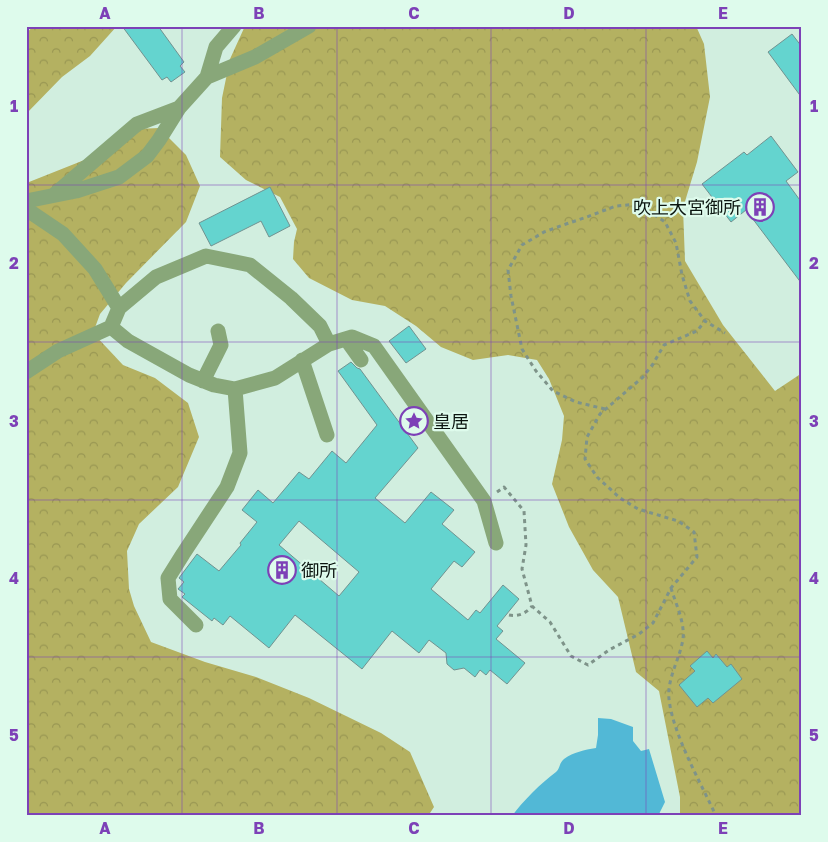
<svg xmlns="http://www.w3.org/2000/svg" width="828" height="842" font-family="'Golos Text','Noto Sans JP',sans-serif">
<defs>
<pattern id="forest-crowns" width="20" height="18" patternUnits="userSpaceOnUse" patternTransform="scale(1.25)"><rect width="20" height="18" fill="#b4b161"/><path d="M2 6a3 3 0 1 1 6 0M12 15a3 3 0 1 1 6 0" fill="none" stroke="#999753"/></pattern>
</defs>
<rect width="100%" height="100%" fill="#d1eedf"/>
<path fill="url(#forest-crowns)" d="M 33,26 L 117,26 L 90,56 L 62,77 L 26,114 L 26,34 Z
M 245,26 L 696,26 L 704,44 L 710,97 L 697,162 L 683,208 L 685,261 L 723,325 L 775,391 L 802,373 L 802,816 L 680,816 L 680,797 L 659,691 L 636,672 L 618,597 L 593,570 L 569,527 L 552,484 L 562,440 L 564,416 L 549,379 L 537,360 L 508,355 L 473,360 L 441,347 L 416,326 L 385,306 L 352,300 L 309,278 L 293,259 L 294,242 L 297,229 L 280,197 L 246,180 L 220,157 L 222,98 L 230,59 Z
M 159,128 L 186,155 L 200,186 L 186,222 L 126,283 L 100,314 L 93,333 L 123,365 L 155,378 L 188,403 L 199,437 L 178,487 L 139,524 L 127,551 L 129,589 L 134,606 L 151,642 L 205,662 L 256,677 L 309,698 L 381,733 L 410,752 L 434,807 L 428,816 L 26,816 L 26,181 L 29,182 L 107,151 L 136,129 Z"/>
<path fill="#52b8d6" d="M 598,718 L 611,719 L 633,727 L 633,741 L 641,751 L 649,749 L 665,802 L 658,816 L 512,816 C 523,801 541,783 556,772 C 560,769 559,763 564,759 C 574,752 584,750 596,748 L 598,735 Z"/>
<path fill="#64d4cf" stroke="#719290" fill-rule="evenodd" d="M 122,26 L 158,26 L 184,62 L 180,66 L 185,72 L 171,82 L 167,77 L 162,80 Z
M 792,34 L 802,47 L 802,98 L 768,52 Z
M 771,136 L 798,172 L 786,181 L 802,203 L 802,284 L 746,210 L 731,222 L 702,184 L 744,152 L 747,155 Z
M 270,187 L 290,226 L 269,237 L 261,221 L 211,246 L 199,223 Z
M 409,326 L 426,349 L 406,363 L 389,341 Z
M 351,362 L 357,368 L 360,369 L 418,448 L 375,498 L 405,523 L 431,492 L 454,510 L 442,524 L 475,552 L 462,567 L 454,561 L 431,589 L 468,620 L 476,610 L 480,613 L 503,585 L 519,599 L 497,626 L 503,631 L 496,639 L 525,663 L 507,684 L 490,670 L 486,675 L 480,670 L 475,677 L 464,668 L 454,670 L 447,664 L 446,653 L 429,640 L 419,653 L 392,631 L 362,669 L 295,615 L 269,648 L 230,616 L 223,625 L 214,618 L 212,621 L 182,597 L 185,594 L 178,589 L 184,582 L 179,578 L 197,554 L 219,571 L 241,545 L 240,543 L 257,522 L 242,510 L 258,490 L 273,503 L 299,472 L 309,479 L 332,451 L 346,463 L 377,425 L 338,371 ZM 299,521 L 359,572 L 339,596 L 279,545 Z
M 707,651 L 713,658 L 716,654 L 727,667 L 731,664 L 742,679 L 713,703 L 708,698 L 697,707 L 679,685 L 695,671 L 690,666 Z"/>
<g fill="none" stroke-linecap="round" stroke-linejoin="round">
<path stroke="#7e9389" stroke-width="3" stroke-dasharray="4 4" stroke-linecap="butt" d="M 605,409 L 576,402 L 553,391 L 536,371 L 522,349 L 511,296 L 508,270 L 522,245 L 544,232 L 566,224 L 584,218 L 616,206 L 638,204 L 665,222 L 676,243 L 682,275 L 690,301 L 705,321 L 725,333
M 497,492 L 504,487 L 524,511 L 526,545 L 522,569 L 532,606 L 550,622 L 571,656 L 588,665 L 609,650 L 639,634 L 653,623 L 671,588 L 697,557 L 694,532 L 678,521 L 638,509 L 620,498 L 597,477 L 585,459 L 587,437 L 600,414 L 643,377 L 653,364 L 664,345 L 697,331 L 705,321
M 671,588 C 676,605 687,626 682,644 C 678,662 667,680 669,699 C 673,735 701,783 716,816
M 509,615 C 518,617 527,613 532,606"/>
<path stroke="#88a779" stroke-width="15" d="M 207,77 L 216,47 L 234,26
M 54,195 L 137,124 L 179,108
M 26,201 L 76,191 L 119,177 L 147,156 L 159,140 L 179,108 L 207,77 L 255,57 L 309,26
M 26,209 L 63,234 L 95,269 L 119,308
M 346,339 L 361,360
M 329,344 L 320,326 L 291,298 L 250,265 L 206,256 L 156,277 L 119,308 L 111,327 L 128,341 L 189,375 L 214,385 L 235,389 L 275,378 L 329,344 L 352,337 L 374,346 L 484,501 L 496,543
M 302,360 L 327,435
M 26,372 L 58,351 L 111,327
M 203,381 L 221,345 L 218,331
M 196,625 L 170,599 L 168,578 L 183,554 L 227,487 L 240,453 L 235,389"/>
</g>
<path fill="none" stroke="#7d41b7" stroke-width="1" stroke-opacity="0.55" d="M 182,26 L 182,816M 337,26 L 337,816M 491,26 L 491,816M 646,26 L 646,816M 26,185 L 802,185M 26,342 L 802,342M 26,500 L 802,500M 26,657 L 802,657"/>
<defs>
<symbol id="building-ring" viewBox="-11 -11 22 22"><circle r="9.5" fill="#defbec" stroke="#7d41b7" stroke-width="1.5"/><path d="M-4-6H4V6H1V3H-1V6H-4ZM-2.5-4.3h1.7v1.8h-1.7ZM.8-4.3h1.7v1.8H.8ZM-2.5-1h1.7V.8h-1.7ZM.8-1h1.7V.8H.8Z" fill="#7d41b7"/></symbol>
<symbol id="sight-ring" viewBox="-11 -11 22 22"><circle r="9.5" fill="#defbec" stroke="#7d41b7" stroke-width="1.5"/><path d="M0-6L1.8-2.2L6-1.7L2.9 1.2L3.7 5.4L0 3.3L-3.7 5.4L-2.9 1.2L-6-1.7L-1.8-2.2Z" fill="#7d41b7"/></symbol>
</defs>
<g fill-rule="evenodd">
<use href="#building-ring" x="744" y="191" width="32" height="32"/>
<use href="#sight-ring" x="398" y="405" width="32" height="32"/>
<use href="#building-ring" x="266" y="554" width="32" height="32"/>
</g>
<g text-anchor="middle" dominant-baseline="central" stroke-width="4.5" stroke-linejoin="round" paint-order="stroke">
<g font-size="18" fill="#0b1510" stroke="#defbec" text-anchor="start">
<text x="741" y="207" text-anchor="end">吹上大宮御所</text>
<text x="433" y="421">皇居</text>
<text x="301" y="570">御所</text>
</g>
</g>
<rect width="828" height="842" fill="none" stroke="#defbec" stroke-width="55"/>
<rect x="28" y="28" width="772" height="786" fill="none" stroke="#7d41b7" stroke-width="2"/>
<g font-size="16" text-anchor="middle" font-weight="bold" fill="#7d41b7">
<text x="105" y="19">A</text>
<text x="259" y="19">B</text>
<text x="414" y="19">C</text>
<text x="569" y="19">D</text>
<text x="723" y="19">E</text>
<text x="14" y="112">1</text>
<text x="814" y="112">1</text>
<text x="14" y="269">2</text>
<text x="814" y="269">2</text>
<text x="14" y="427">3</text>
<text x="814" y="427">3</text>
<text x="14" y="584">4</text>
<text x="814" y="584">4</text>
<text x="14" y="741">5</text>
<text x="814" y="741">5</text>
<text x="105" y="834">A</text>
<text x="259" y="834">B</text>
<text x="414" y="834">C</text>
<text x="569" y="834">D</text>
<text x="723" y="834">E</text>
</g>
</svg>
